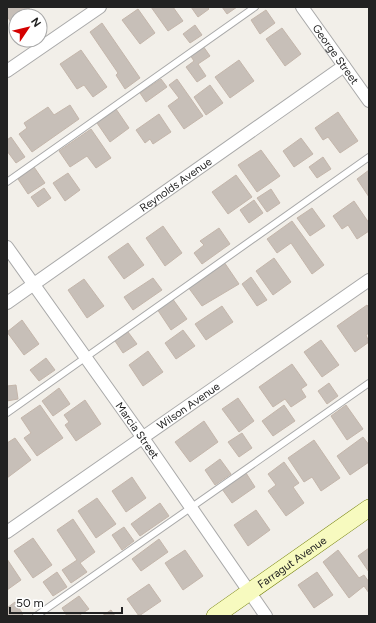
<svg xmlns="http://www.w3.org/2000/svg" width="376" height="623" font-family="Figtree,sans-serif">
<rect width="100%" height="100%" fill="#f2efe9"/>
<path fill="#c7bfb8" stroke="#c4b6ab" d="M 7,7 L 28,7 L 31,11 L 24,16 L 16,16 L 16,22 L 12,24 L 7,16 Z
M 151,7 L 173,7 L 183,21 L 168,31 Z
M 191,7 L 207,7 L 209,9 L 198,17 Z
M 222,7 L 237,7 L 227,14 Z
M 138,9 L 155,33 L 140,44 L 122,20 Z
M 266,10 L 275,23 L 260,34 L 251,20 Z
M 102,23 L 140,78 L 125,89 L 116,75 L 118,73 L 90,32 Z
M 195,25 L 202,35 L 190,43 L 183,34 Z
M 282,28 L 301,54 L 285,66 L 266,39 Z
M 203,46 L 210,56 L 198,64 L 206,76 L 197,82 L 186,67 L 194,61 L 190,55 Z
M 81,50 L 107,87 L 93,97 L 84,85 L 77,89 L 60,64 Z
M 239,60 L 254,81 L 230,98 L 215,77 Z
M 161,79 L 167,87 L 146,102 L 140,93 Z
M 177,79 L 203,116 L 184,129 L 168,106 L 179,98 L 169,85 Z
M 210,85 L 223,103 L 206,115 L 194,97 Z
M 70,105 L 79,119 L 32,152 L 19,134 L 27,128 L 24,123 L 48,107 L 54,115 Z
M 116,109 L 129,128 L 110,142 L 97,123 Z
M 338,112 L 358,141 L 340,153 L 328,137 L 323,140 L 315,128 Z
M 159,114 L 171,132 L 153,144 L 150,139 L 145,143 L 136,130 Z
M 91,129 L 111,158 L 96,168 L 87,156 L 70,167 L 59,151 Z
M 11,137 L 25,157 L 16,163 L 7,151 L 7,140 Z
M 301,138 L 313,154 L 294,167 L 283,151 Z
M 261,150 L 280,176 L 257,192 L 238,165 Z
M 323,157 L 331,169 L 317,178 L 309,167 Z
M 34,167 L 45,183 L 28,194 L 18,179 Z
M 369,170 L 369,197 L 357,179 Z
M 68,173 L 80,190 L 65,201 L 53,183 Z
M 236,175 L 252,197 L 228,214 L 212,192 Z
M 44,188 L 51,198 L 38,207 L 31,197 Z
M 271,189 L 280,203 L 267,212 L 257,198 Z
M 254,200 L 263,213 L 249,223 L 240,210 Z
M 354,201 L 369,223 L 369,231 L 357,239 L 348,225 L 342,229 L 333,216 Z
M 312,208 L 325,226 L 310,236 L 297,218 Z
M 292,221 L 324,265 L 312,274 L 291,243 L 277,253 L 267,239 Z
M 163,226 L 182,253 L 165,266 L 146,238 Z
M 219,228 L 230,244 L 202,264 L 194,253 L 204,245 L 200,241 Z
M 128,243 L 144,265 L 124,279 L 108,257 Z
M 274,258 L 291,282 L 273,295 L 256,271 Z
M 224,262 L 239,284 L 202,306 L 188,287 Z
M 251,277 L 267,300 L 257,306 L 242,284 Z
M 153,278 L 162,290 L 133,310 L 124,297 Z
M 84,279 L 104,306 L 87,318 L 68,290 Z
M 172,298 L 187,319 L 171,330 L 157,309 Z
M 367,305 L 369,308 L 369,333 L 366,335 L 369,342 L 355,352 L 337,326 Z
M 222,306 L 233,322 L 206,340 L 195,324 Z
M 22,320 L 39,344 L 24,355 L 7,332 Z
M 183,330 L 195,346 L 176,359 L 165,343 Z
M 128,332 L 137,344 L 123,353 L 115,341 Z
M 321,340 L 339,365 L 322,377 L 304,352 Z
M 148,351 L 163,372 L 143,386 L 129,365 Z
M 46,358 L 55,370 L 39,381 L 30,370 Z
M 292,364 L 307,385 L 301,389 L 306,397 L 291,407 L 285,399 L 273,407 L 259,387 Z
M 329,383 L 338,396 L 327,404 L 318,391 Z
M 16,385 L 18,399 L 7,401 L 7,386 Z
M 59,388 L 70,404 L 53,416 L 42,401 Z
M 238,398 L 254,421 L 239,432 L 222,409 Z
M 85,400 L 101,424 L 76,441 L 65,425 L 69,422 L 64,415 Z
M 40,405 L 63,438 L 37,456 L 24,438 L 31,433 L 21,418 Z
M 284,405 L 295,421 L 273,436 L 262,421 Z
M 346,405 L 363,429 L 347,440 L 331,416 Z
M 204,421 L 218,442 L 190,462 L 175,442 Z
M 242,433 L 252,448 L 239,457 L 228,442 Z
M 363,437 L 369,445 L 369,462 L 350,475 L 337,456 Z
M 15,438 L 31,460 L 7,478 L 7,443 Z
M 314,440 L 340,478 L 321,491 L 312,477 L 304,482 L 288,458 Z
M 220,459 L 231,474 L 215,485 L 205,470 Z
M 284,462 L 299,483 L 293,487 L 304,503 L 286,516 L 268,491 L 276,485 L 268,474 Z
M 246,473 L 255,487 L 232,503 L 222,489 Z
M 132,477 L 146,498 L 126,512 L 112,491 Z
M 97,498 L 116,524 L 96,538 L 78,511 Z
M 160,503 L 169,516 L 140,536 L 131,524 Z
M 256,510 L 270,530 L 248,546 L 234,525 Z
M 73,519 L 95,552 L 80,563 L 87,572 L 71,583 L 62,570 L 77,560 L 57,530 Z
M 124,527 L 134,541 L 122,550 L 112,535 Z
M 33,538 L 52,565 L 33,578 L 14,551 Z
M 159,539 L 168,552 L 141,571 L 132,559 Z
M 369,548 L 369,572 L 358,556 Z
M 185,550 L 203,576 L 183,590 L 165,563 Z
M 338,550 L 359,578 L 364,575 L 369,582 L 369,593 L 364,586 L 349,598 L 323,562 Z
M 7,559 L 21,580 L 7,590 Z
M 57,572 L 67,587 L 53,596 L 43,582 Z
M 317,572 L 333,595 L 314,608 L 298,585 Z
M 149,584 L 161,601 L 139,616 L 127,599 Z
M 79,596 L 89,609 L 78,616 L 67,616 L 62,608 Z
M 15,602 L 23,614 L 20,616 L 7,616 L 7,608 Z
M 111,610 L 115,616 L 102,616 Z"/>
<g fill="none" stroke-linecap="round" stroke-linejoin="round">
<defs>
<path id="lane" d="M 7,182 L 255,7
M 7,413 L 369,157
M 36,616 L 369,383"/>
<g id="street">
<path id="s1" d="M 302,7 L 369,101"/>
<path d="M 7,71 L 100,7"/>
<path id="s2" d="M 7,247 L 143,438 L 266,616"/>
<path id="s3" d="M 7,303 L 344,66"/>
<path id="s4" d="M 7,532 L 369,280"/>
</g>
<g id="secondary">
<path id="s5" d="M 215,616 L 369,508"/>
</g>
</defs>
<use href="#lane" stroke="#a9a9a9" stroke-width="8"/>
<use href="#street" stroke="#a9a9a9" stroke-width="14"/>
<use href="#secondary" stroke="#707d05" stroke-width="18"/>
<use href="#lane" stroke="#fff" stroke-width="6"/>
<use href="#street" stroke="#fff" stroke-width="12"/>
<use href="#secondary" stroke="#f7fabf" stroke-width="17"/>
</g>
<g text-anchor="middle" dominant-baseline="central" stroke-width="3" stroke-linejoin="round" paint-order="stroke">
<g font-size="11" fill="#222" stroke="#fff">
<text stroke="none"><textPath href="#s1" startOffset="58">George Street</textPath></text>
<text stroke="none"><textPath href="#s3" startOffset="206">Reynolds Avenue</textPath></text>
<text stroke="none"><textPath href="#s4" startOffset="221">Wilson Avenue</textPath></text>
<text stroke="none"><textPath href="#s2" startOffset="225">Marcia Street</textPath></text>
<text stroke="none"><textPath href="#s5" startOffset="94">Farragut Avenue</textPath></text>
</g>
</g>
<rect width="376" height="623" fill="none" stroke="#222222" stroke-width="16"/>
<g transform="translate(28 28) rotate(55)"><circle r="19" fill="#ffffff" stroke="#a7a7a7"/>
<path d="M0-3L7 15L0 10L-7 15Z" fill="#d40000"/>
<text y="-6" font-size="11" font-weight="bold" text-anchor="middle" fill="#222222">N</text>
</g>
<path d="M10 607v6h112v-6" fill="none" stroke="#222222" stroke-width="2"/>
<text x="16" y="607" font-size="12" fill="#222222" stroke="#ffffff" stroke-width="3" paint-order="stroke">50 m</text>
</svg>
